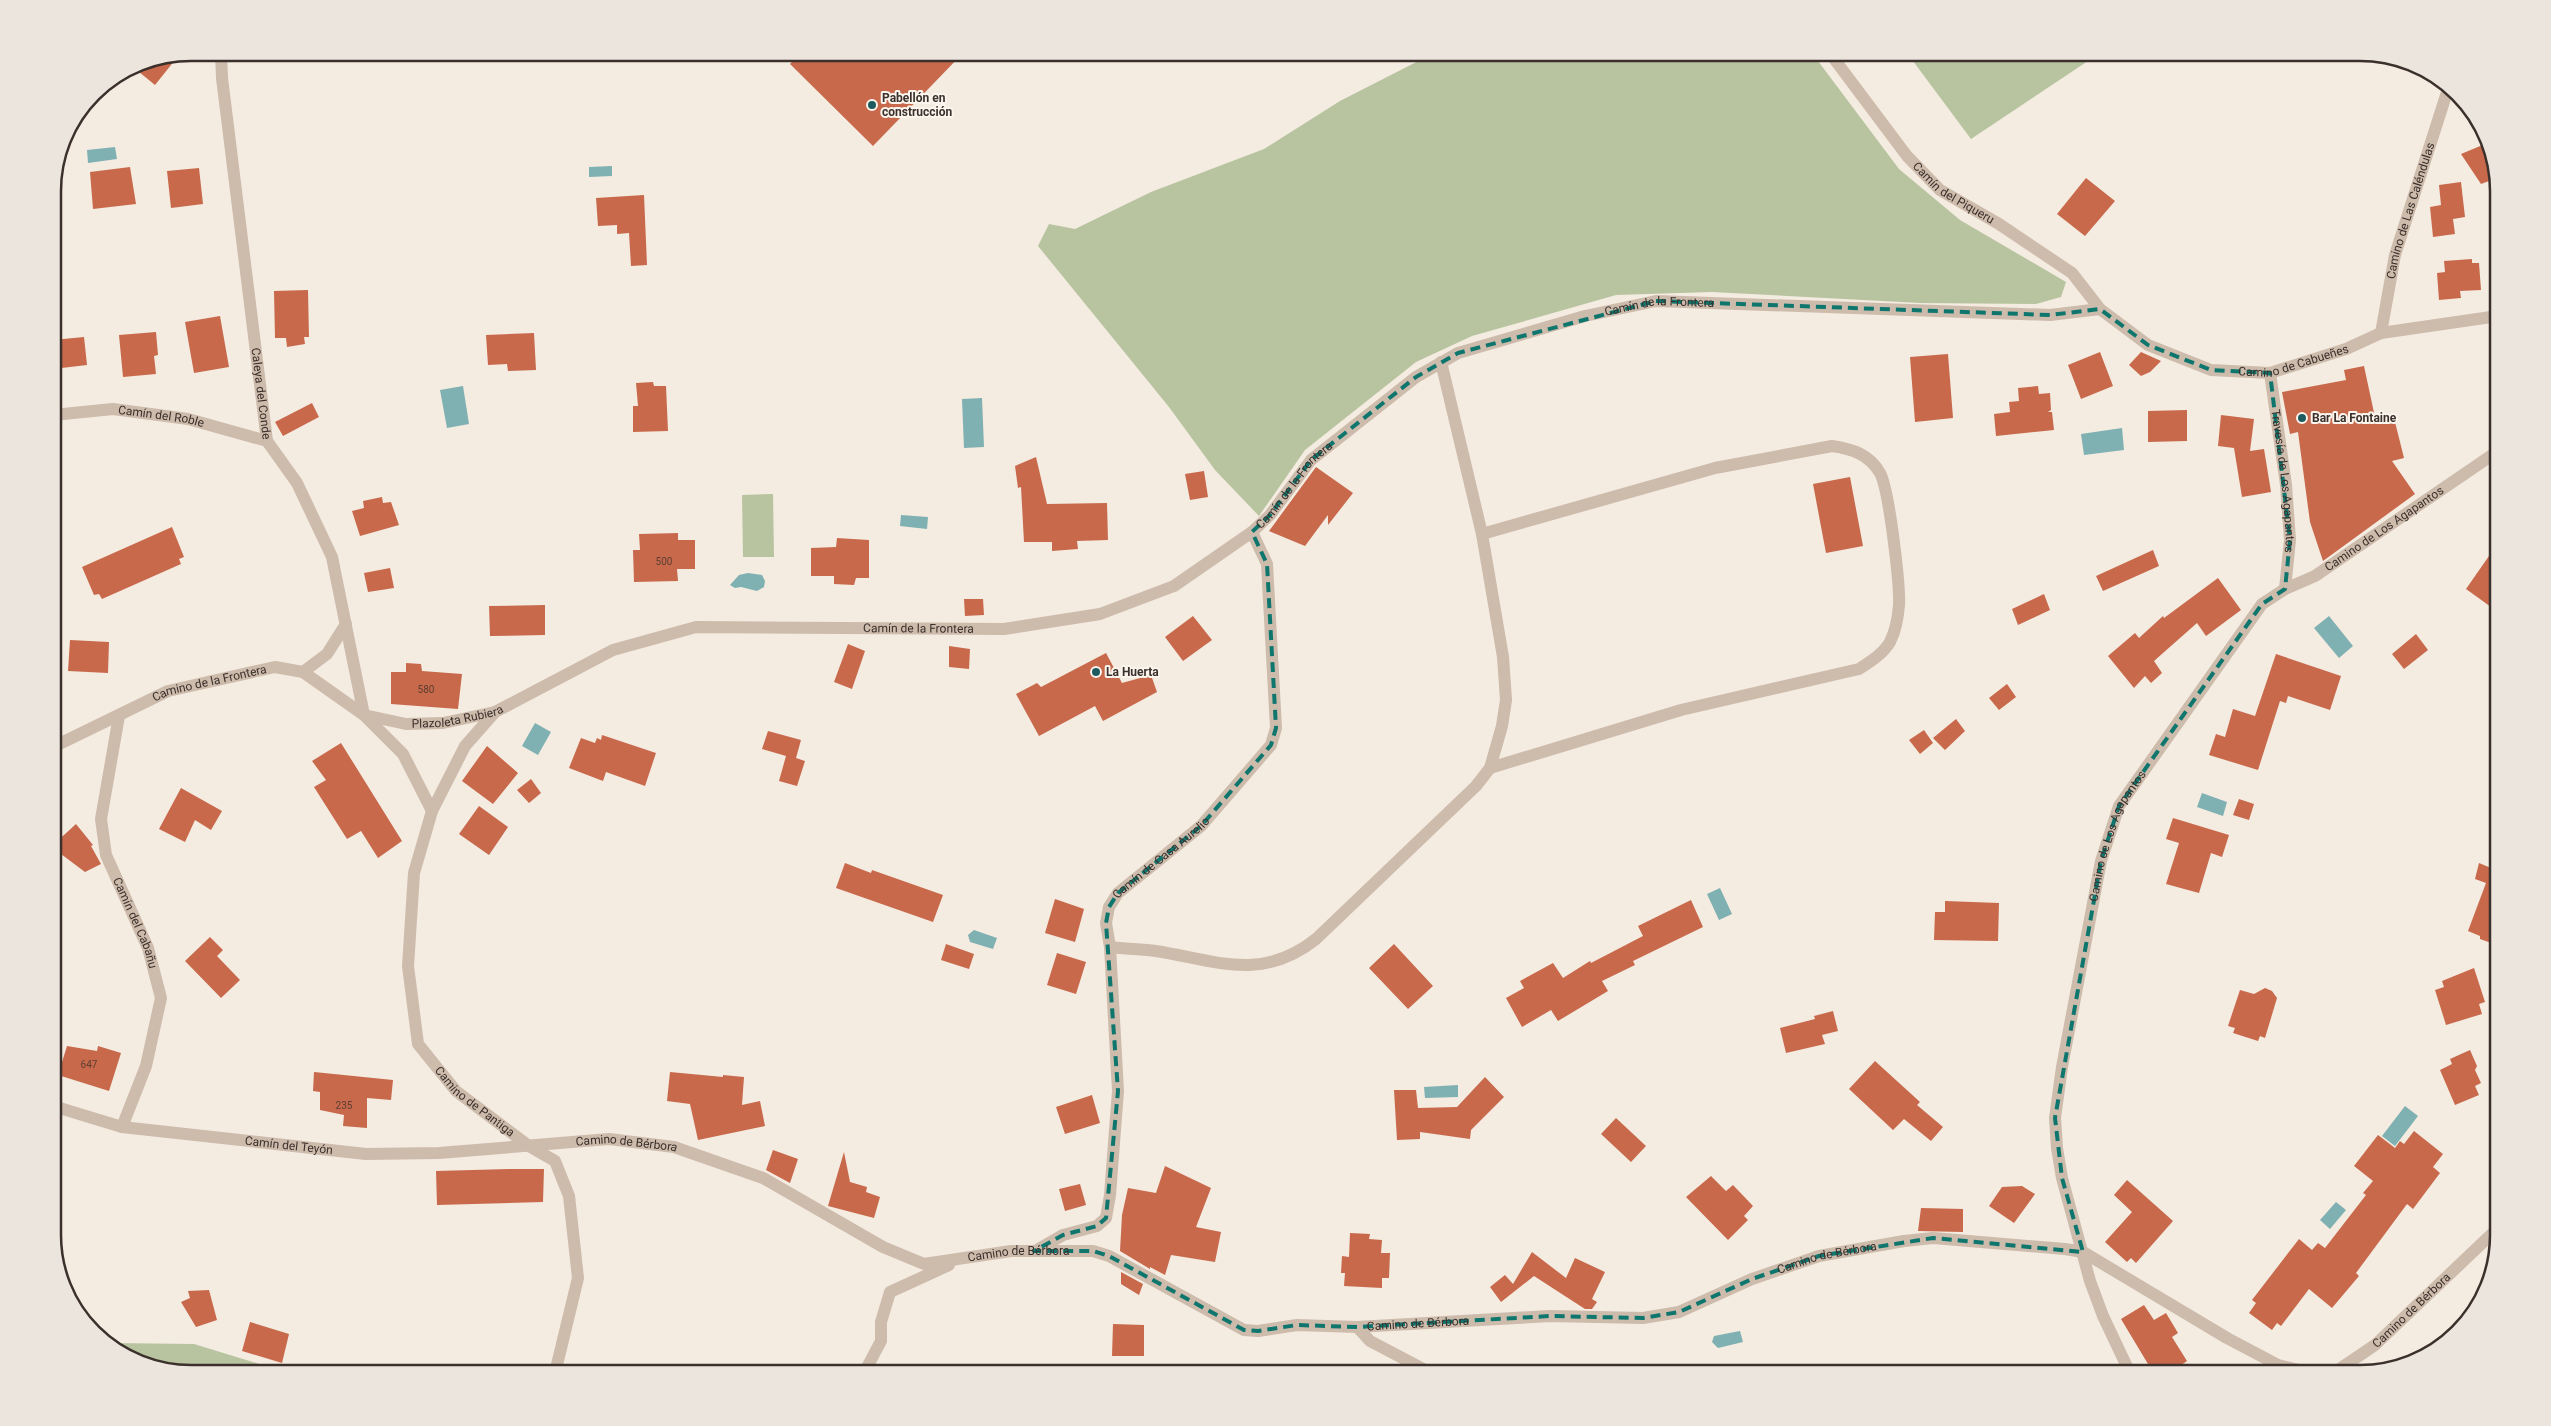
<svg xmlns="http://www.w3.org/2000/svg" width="2551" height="1426" font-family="Roboto,sans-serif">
<rect width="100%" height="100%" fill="#f4ebe1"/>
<path fill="#b8c4a0" d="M 1812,53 L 1899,169 L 1960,220 L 2066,282 L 2061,297 L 2036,304 L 1920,303 L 1712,292 L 1616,295 L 1472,336 L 1416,362 L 1305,450 L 1259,516 L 1215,470 L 1169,407 L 1038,246 L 1049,224 L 1075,229 L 1151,192 L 1264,149 L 1340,101 L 1434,53 Z
M 1907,53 L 2100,53 L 1971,139 Z
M 773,494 L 774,557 L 743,557 L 742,495 Z
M 110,1343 L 194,1344 L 289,1373 L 192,1373 L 122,1355 Z"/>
<path fill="#7fb0b2" d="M 115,147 L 117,159 L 88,163 L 87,150 Z
M 612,166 L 612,176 L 589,177 L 589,167 Z
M 463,386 L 469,424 L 447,428 L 440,390 Z
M 982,398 L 984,447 L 964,448 L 962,399 Z
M 2122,428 L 2124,450 L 2084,455 L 2081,434 Z
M 53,512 L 56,512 L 55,562 L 53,562 Z
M 901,515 L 928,517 L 927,529 L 900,526 Z
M 748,573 L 762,575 L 765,581 L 764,587 L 757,591 L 741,587 L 735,588 L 730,585 L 739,575 Z
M 2329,616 L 2353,646 L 2339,658 L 2314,628 Z
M 535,723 L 551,732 L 538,755 L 522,746 Z
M 2202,793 L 2227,802 L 2223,816 L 2197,807 Z
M 1720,888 L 1732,914 L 1719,920 L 1707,894 Z
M 974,930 L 997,938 L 993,949 L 970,942 L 968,935 Z
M 1458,1085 L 1458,1097 L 1425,1098 L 1424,1087 Z
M 2405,1106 L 2418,1116 L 2395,1146 L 2382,1136 Z
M 2336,1202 L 2346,1210 L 2330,1229 L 2320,1220 Z
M 1740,1331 L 1743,1342 L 1718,1348 L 1712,1342 L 1714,1336 Z"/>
<path fill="#c8694b" d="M 801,52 L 964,52 L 873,146 L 790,64 Z
M 179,55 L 155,85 L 133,67 L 139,63 Z
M 2485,144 L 2497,178 L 2481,184 L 2461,154 Z
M 130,167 L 136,204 L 93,209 L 90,172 Z
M 199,168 L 203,204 L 171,208 L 167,171 Z
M 2086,178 L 2115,201 L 2085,236 L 2057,214 Z
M 2461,182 L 2465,217 L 2453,219 L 2455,234 L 2433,237 L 2430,207 L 2441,205 L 2439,185 Z
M 644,195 L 647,265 L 631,266 L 629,233 L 617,234 L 617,225 L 598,226 L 596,198 Z
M 2472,259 L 2472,263 L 2479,263 L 2481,290 L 2460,291 L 2461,298 L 2439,300 L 2437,273 L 2445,272 L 2444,261 Z
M 308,290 L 309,337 L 304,337 L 305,344 L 287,347 L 286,338 L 275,338 L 274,291 Z
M 220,316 L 229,367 L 194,373 L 185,322 Z
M 156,332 L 158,355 L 154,356 L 156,374 L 123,377 L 119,335 Z
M 534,333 L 536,370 L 508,371 L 507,364 L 488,365 L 486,335 Z
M 84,337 L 87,365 L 53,369 L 53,340 Z
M 2100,352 L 2113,386 L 2081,399 L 2068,365 Z
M 2141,352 L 2161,361 L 2150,372 L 2141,376 L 2129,365 Z
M 1948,354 L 1953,418 L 1915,422 L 1910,357 Z
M 2364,366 L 2376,422 L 2394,418 L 2404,458 L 2392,461 L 2415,494 L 2323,561 L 2310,522 L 2298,432 L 2290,434 L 2282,392 L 2346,380 L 2344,370 Z
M 653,382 L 654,386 L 666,386 L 668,431 L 633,432 L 633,406 L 638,406 L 636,383 Z
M 2038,386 L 2039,394 L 2050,393 L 2051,410 L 2048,412 L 2052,412 L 2054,430 L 1996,436 L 1994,414 L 2010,412 L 2009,402 L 2019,401 L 2018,388 Z
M 312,403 L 319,417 L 283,436 L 275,422 Z
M 2187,410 L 2187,441 L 2148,442 L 2148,411 Z
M 2221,415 L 2254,419 L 2250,451 L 2264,449 L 2271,492 L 2242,497 L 2234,448 L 2218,446 Z
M 1036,457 L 1047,504 L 1107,503 L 1108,540 L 1077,541 L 1078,549 L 1052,551 L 1052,542 L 1024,542 L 1021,487 L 1018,488 L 1015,466 Z
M 1316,467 L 1353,493 L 1328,525 L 1328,515 L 1305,546 L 1269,531 Z
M 1204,471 L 1208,497 L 1190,500 L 1185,474 Z
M 1850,477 L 1863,546 L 1826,553 L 1813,484 Z
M 382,497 L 383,503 L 391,502 L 399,525 L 360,536 L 352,511 L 364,508 L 363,501 Z
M 172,527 L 184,557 L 179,559 L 181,564 L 102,599 L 99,594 L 94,595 L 82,567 Z
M 678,533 L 678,540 L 695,540 L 695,569 L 677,569 L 678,581 L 634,582 L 633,550 L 640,550 L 639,534 Z
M 837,538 L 869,540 L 869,578 L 856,578 L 854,585 L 834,584 L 834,576 L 811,576 L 811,548 L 836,547 Z
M 2498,543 L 2498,612 L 2466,589 Z
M 2153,550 L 2159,566 L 2103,591 L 2096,576 Z
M 390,568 L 394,588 L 368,592 L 364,573 Z
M 2218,578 L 2241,610 L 2206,636 L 2197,623 L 2154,661 L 2162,673 L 2151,683 L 2145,676 L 2134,688 L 2108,656 L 2135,633 L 2139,638 L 2163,616 L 2164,618 Z
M 2044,594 L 2050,610 L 2018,625 L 2012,609 Z
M 964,599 L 983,599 L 984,615 L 965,616 Z
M 545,605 L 545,635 L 490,636 L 489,606 Z
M 1193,616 L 1212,640 L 1183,661 L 1165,637 Z
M 2416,634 L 2428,650 L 2404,669 L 2392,654 Z
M 70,640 L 109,642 L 108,673 L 68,671 Z
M 848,644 L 865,651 L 852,689 L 834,682 Z
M 949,646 L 970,649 L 969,669 L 949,667 Z
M 1106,653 L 1122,683 L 1151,675 L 1157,692 L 1103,721 L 1095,706 L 1039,736 L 1016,694 L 1037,683 L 1041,687 Z
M 2276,654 L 2341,676 L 2330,710 L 2288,696 L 2286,703 L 2280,701 L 2258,770 L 2209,755 L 2216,734 L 2225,737 L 2233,709 L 2255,716 Z
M 406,663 L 421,664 L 422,671 L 462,674 L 458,709 L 391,704 L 391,672 L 406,672 Z
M 2007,684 L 2016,697 L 1999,710 L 1989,698 Z
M 1956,719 L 1965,731 L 1945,750 L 1933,738 Z
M 1924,730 L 1933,743 L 1920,754 L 1909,740 Z
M 768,731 L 801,740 L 796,758 L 805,761 L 797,786 L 779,781 L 786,756 L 762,749 Z
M 602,735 L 656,753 L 645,786 L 606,772 L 603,781 L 569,768 L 581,738 L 595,743 L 597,738 L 601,740 Z
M 341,743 L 402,841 L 378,858 L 361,831 L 347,839 L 314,787 L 326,780 L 312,761 Z
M 487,746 L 518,773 L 493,804 L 462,781 Z
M 531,779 L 541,793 L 529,803 L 517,790 Z
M 181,788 L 222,811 L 211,830 L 195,820 L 185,842 L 159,829 Z
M 2239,799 L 2254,804 L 2249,820 L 2233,815 Z
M 479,806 L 508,827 L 489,855 L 459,834 Z
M 2173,818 L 2229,835 L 2222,857 L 2211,853 L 2199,893 L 2166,884 L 2179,843 L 2166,839 Z
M 76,824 L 93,845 L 91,846 L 101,864 L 85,872 L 53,848 L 53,845 Z
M 2496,853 L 2498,854 L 2498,935 L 2494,944 L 2480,939 L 2480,936 L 2468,931 L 2486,883 L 2475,879 L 2479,863 L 2491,868 Z
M 845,863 L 871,873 L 872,870 L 943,895 L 933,922 L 836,888 Z
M 1055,899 L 1084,909 L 1075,942 L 1045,933 Z
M 1691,900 L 1703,927 L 1633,961 L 1635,965 L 1602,981 L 1608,991 L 1558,1021 L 1551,1010 L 1522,1027 L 1506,998 L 1524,988 L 1520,981 L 1553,963 L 1563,978 L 1590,961 L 1591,963 L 1643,936 L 1638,926 Z
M 1945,901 L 1999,903 L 1998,941 L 1934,940 L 1935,912 L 1945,912 Z
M 210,937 L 223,950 L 217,956 L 240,980 L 221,998 L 185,961 Z
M 946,944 L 974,954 L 969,969 L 941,960 Z
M 1394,944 L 1433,986 L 1408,1009 L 1369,968 Z
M 1057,953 L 1086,962 L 1076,994 L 1047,985 Z
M 2474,968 L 2485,1002 L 2479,1004 L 2482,1014 L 2446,1025 L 2435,990 L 2444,987 L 2442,981 Z
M 2265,988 L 2272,991 L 2277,998 L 2265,1038 L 2260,1036 L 2258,1041 L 2233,1033 L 2235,1028 L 2228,1026 L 2240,990 L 2254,994 Z
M 1833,1011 L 1838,1031 L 1822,1035 L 1825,1044 L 1786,1053 L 1780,1028 L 1815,1019 L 1814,1016 Z
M 67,1046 L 97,1051 L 98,1046 L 121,1053 L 109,1091 L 58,1075 Z
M 2470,1050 L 2477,1066 L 2475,1070 L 2481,1083 L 2475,1086 L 2479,1095 L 2455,1105 L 2440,1070 L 2452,1064 L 2450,1059 Z
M 1875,1061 L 1920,1102 L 1917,1105 L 1943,1127 L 1931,1141 L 1904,1119 L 1893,1130 L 1849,1089 Z
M 314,1072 L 393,1080 L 391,1100 L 367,1098 L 367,1128 L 343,1126 L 344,1115 L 320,1110 L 320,1092 L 313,1091 Z
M 670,1072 L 723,1077 L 723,1075 L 744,1077 L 742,1105 L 760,1101 L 765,1126 L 698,1140 L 690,1104 L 667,1101 Z
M 1485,1077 L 1504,1097 L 1471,1130 L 1470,1139 L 1420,1132 L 1420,1139 L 1397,1140 L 1394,1090 L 1416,1090 L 1418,1108 L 1457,1107 Z
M 1092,1095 L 1100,1123 L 1065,1134 L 1056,1107 Z
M 1616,1118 L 1646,1146 L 1631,1162 L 1601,1134 Z
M 2414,1131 L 2443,1154 L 2433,1167 L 2440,1173 L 2413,1209 L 2407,1204 L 2356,1273 L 2359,1276 L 2332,1308 L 2309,1289 L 2281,1326 L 2277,1323 L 2272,1330 L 2249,1313 L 2256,1303 L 2252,1300 L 2299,1239 L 2312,1250 L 2318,1243 L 2325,1248 L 2366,1195 L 2363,1193 L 2373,1181 L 2354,1166 L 2378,1135 L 2395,1148 L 2400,1141 L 2404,1144 Z
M 773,1150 L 798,1159 L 790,1183 L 766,1170 Z
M 844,1152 L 850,1182 L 867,1187 L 866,1192 L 880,1197 L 874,1218 L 828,1206 Z
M 1165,1166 L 1211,1188 L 1196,1227 L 1221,1232 L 1215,1262 L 1171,1255 L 1165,1275 L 1150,1267 L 1150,1269 L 1120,1251 L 1122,1215 L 1128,1188 L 1156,1193 Z
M 509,1169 L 544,1169 L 543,1202 L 437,1205 L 436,1171 Z
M 1711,1176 L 1726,1191 L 1733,1185 L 1753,1206 L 1744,1216 L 1748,1220 L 1728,1240 L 1686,1197 Z
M 2127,1180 L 2173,1221 L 2136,1263 L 2131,1258 L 2127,1262 L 2105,1242 L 2132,1212 L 2114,1195 Z
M 1080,1184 L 1086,1205 L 1065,1211 L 1059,1189 Z
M 2022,1186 L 2035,1194 L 2014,1223 L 1989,1206 L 2002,1187 Z
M 1921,1208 L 1963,1209 L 1963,1232 L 1918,1231 Z
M 1350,1233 L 1370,1234 L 1369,1239 L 1382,1240 L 1381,1253 L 1390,1253 L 1389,1278 L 1382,1278 L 1382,1288 L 1344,1286 L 1345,1273 L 1341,1273 L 1342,1256 L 1349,1257 Z
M 1532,1252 L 1566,1278 L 1575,1258 L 1605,1272 L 1592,1299 L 1597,1302 L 1592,1309 L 1585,1309 L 1534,1276 L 1501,1302 L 1490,1287 L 1505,1275 L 1513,1284 Z
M 1121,1272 L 1143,1284 L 1139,1295 L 1121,1284 Z
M 209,1290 L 217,1320 L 196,1327 L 181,1302 L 190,1298 L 188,1291 Z
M 2144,1305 L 2154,1320 L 2166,1313 L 2178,1333 L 2172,1337 L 2187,1361 L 2168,1374 L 2158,1374 L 2154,1368 L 2151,1369 L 2121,1319 Z
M 250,1322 L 289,1334 L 282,1363 L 242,1351 Z
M 1113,1324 L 1144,1325 L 1144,1356 L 1112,1356 Z"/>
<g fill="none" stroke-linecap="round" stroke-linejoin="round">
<g stroke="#cdbbac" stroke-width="12">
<path id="s1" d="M 221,52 L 222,78 L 267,441 L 297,483 L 332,557 L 364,715"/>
<path id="s2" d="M 1829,52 L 1907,156 L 1940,190 L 1999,224 L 2072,273 L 2100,309 L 2148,345 L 2211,370 L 2270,373 L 2346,349 L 2381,333 L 2498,316"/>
<path id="s3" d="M 2381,333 L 2395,255 L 2448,89"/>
<path id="s4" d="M 2270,373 L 2286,485 L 2290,540 L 2285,589"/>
<path id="s5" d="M 53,415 L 113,409 L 188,419 L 267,441"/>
<path d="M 1482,534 L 1715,468 L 1832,446 C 1852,449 1869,454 1880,473 C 1889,489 1900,584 1899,605 C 1898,618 1896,630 1890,642 C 1883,654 1870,662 1859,669 L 1681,710 L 1490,768"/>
<path d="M 303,672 L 327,654 L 346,624"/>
<path id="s6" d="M 495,712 L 465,746 L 432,811 L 414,873 L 408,966 L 418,1044 L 456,1091 L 529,1146 L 555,1161 L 569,1196 L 578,1278 L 555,1373"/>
<path id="s7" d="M 364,715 L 406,724 L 443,723 L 495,712 L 613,650 L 696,627 L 1004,629 L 1100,614 L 1174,586 L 1252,532 L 1270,515 L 1311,460 L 1416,377 L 1458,353 L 1585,316 L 1656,301 L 2050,315 L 2100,309"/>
<path id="s8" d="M 119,716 L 101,819 L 106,855 L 148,948 L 161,998 L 146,1066 L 122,1127"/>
<path id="s9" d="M 53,747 L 168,691 L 275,667 L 303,672 L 364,715 L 403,754 L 432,811"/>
<path d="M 1110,947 C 1125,949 1141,949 1156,951 C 1217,961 1262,982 1316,939 L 1476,786 L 1490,768 L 1502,726 L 1506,700 L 1503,657 L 1482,534 L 1441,362"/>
<path id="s10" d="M 53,1106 L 122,1127 L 366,1154 L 439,1153 L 609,1139 L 674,1147 L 763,1178 L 883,1247 L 924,1264 L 1011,1251 L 1093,1251 L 1109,1256 L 1244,1330 L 1258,1331 L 1297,1325 L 1357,1327 L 1550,1316 L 1643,1318 L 1679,1312 L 1752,1279 L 1819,1256 L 1904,1241 L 1933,1238 L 2065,1249 L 2083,1252 L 2227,1338 L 2278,1365 L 2311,1373"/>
<path id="s11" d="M 1037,1250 L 1063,1235 L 1097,1226 L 1106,1218 L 1110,1195 L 1118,1091 L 1110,947 L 1106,923 L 1109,907 L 1118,893 L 1201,826 L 1271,745 L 1276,728 L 1267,564 L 1252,532"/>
<path d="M 1357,1327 L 1370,1341 L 1431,1373"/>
<path d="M 864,1373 L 881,1341 L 881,1322 L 890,1292 L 949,1265"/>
<path id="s12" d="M 2130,1373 L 2103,1316 L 2090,1281 L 2062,1178 L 2057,1148 L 2055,1118 L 2062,1067 L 2101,861 L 2119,806 L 2262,604 L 2285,589 L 2315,576 L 2498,451"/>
<path id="s13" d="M 2313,1373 L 2338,1370 L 2375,1345 L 2498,1228"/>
</g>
</g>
<path fill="none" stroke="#0f766e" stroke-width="4" stroke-dasharray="10 6" stroke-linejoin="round" d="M 1656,301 L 2050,315 L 2100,309 L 2148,345 L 2211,370 L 2270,373 L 2290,540 L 2285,589 L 2262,604 L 2119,806 L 2101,861 L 2055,1118 L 2062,1178 L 2083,1252 L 1933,1238 L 1819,1256 L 1752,1279 L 1679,1312 L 1643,1318 L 1550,1316 L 1357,1327 L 1297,1325 L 1258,1331 L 1244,1330 L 1109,1256 L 1093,1251 L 1034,1251 L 1063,1235 L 1097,1226 L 1106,1218 L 1118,1091 L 1106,923 L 1109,907 L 1118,893 L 1201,826 L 1271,745 L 1276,728 L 1267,564 L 1252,532 L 1270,515 L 1311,460 L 1416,377 L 1458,353 Z"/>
<g fill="#1f5a5e" stroke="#fbf5ee" stroke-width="2">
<circle cx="872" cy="105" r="5"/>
<circle cx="2302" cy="418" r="5"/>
<circle cx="1096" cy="672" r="5"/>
</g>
<g text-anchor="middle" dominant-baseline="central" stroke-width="4" stroke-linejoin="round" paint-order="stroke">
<g font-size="10" fill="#5e3e33">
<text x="664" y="561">500</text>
<text x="426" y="689">580</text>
<text x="89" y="1064">647</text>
<text x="344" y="1105">235</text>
</g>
<g font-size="12" font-weight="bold" fill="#3b302b" stroke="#fbf5ee" text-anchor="start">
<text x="882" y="98">Pabellón en<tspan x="882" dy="14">construcción</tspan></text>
<text x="2312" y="418">Bar La Fontaine</text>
<text x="1106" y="672">La Huerta</text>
</g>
<g font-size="12" fill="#3b302b" stroke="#fbf5ee">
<text stroke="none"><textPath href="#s2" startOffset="190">Camín del Piqueru</textPath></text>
<text stroke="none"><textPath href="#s3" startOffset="126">Camino de Las Caléndulas</textPath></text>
<text stroke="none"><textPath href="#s7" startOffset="1415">Camín de la Frontera</textPath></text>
<text stroke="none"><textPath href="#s2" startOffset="591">Camino de Cabueñes</textPath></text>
<text stroke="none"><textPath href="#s1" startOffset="344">Caleya del Conde</textPath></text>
<text stroke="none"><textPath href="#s5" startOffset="109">Camín del Roble</textPath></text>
<text stroke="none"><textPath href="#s4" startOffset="109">Travesía de Los Agapantos</textPath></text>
<text stroke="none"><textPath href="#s7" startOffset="995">Camín de la Frontera</textPath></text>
<text stroke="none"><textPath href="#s12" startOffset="978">Camino de Los Agapantos</textPath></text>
<text stroke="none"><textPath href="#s7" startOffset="575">Camín de la Frontera</textPath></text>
<text stroke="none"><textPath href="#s9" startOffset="170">Camino de la Frontera</textPath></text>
<text stroke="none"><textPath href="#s7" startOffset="95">Plazoleta Rubiera</textPath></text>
<text stroke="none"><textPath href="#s12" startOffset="558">Camino de Los Agapantos</textPath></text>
<text stroke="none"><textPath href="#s11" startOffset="462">Camín de Casa Aurelio</textPath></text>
<text stroke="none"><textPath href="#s8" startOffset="215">Camín del Cabañu</textPath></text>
<text stroke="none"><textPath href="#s6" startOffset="436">Camino de Pantiga</textPath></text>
<text stroke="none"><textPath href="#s10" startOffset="240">Camín del Teyón</textPath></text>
<text stroke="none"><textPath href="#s10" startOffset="579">Camino de Bérbora</textPath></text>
<text stroke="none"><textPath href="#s10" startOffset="999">Camino de Bérbora</textPath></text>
<text stroke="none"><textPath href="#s10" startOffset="1839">Camino de Bérbora</textPath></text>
<text stroke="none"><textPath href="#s13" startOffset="120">Camino de Bérbora</textPath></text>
<text stroke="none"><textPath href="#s10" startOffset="1419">Camino de Bérbora</textPath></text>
</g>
</g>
<path d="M0 0H2551V1426H0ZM191 61H2360A130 130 0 0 1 2490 191V1235A130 130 0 0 1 2360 1365H191A130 130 0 0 1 61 1235V191A130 130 0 0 1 191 61Z" fill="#ece5de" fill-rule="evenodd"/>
<path fill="none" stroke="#3b302b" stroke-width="2.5" d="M191 61H2360A130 130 0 0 1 2490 191V1235A130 130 0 0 1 2360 1365H191A130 130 0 0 1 61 1235V191A130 130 0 0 1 191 61Z"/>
</svg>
